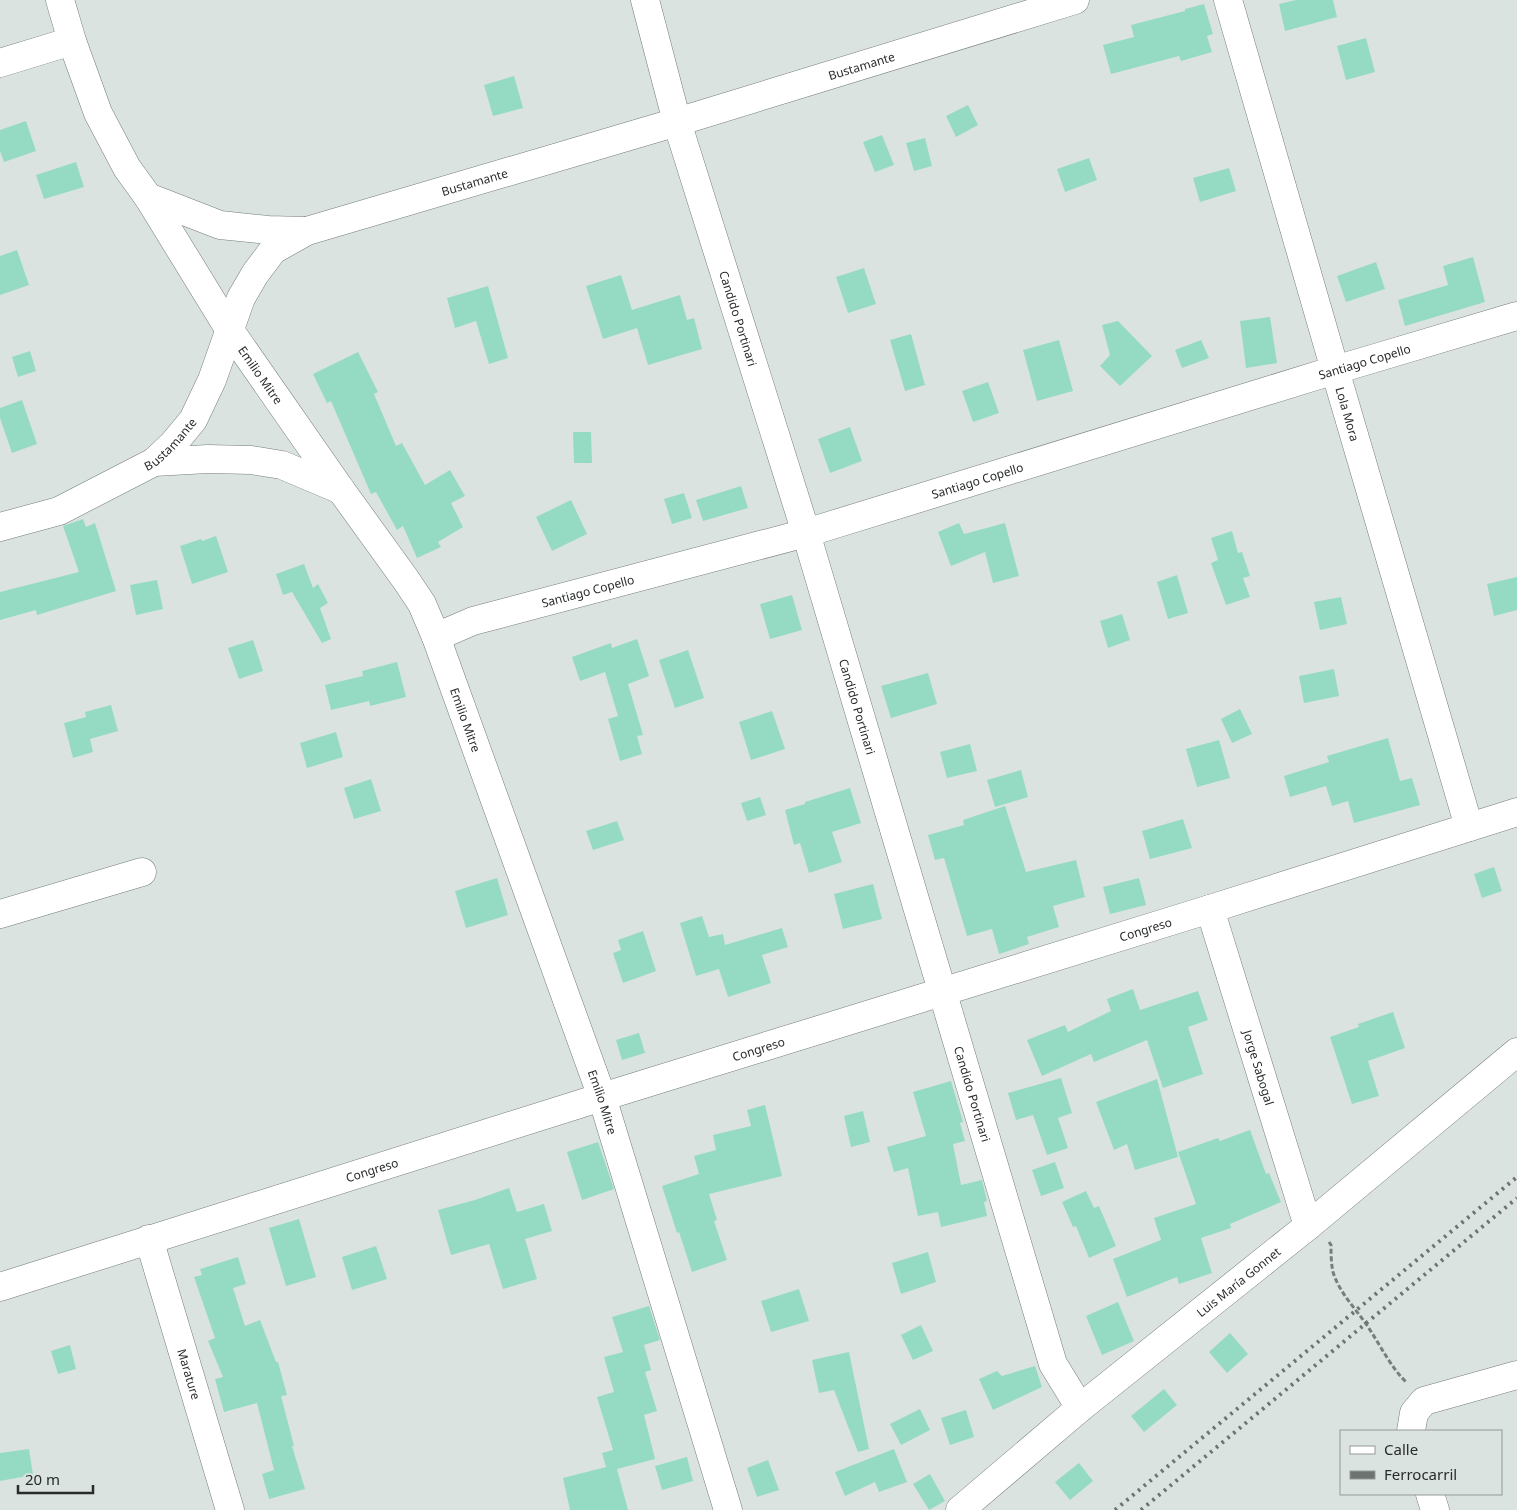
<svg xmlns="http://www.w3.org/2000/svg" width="1517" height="1510" font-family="'Noto Sans',sans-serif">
<rect width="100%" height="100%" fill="#dbe3e0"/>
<path fill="#95dbc4" d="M 1296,0 L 1333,0 L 1337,17 L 1285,31 L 1279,4 Z
M 1204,4 L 1213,34 L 1207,36 L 1212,52 L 1181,61 L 1179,56 L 1111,74 L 1103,45 L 1134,37 L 1131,25 L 1185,11 L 1185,9 Z
M 1366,38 L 1375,72 L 1346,80 L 1337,46 Z
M 514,76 L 523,108 L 493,116 L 484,85 Z
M 968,105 L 978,125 L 956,137 L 946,116 Z
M 26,121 L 36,151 L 4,162 L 0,151 L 0,130 Z
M 882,135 L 894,165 L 875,172 L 863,142 Z
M 925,138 L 932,166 L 914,171 L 906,143 Z
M 1089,158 L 1097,180 L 1065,192 L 1057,169 Z
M 76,162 L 84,187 L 44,199 L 36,175 Z
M 1229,168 L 1236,191 L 1200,202 L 1193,178 Z
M 17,250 L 29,285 L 0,295 L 0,256 Z
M 1473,257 L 1485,302 L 1405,326 L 1398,300 L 1448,285 L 1443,266 Z
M 1376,262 L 1385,289 L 1346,302 L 1337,276 Z
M 864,268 L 876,304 L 848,313 L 836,277 Z
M 621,275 L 632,310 L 680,295 L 687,320 L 694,318 L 702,349 L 648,365 L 637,328 L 603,339 L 586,286 Z
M 488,286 L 508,358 L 489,364 L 476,321 L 455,328 L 447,298 Z
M 1270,317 L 1277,363 L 1246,368 L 1240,321 Z
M 1118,321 L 1152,356 L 1120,386 L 1100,366 L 1110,355 L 1102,325 Z
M 911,334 L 925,385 L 905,391 L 890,340 Z
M 1059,340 L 1073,391 L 1037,401 L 1023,350 Z
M 1201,340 L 1209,358 L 1182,368 L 1175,350 Z
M 30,351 L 36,371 L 18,377 L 12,357 Z
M 358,352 L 378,392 L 374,394 L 396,446 L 402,443 L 425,485 L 450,470 L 465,496 L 451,503 L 463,527 L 438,542 L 441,547 L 417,558 L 403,526 L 397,530 L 376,492 L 371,494 L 331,401 L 327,403 L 313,374 Z
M 988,382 L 999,413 L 973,422 L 962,391 Z
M 22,400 L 37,444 L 12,453 L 0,418 L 0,408 Z
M 850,427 L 862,461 L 830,473 L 818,439 Z
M 573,432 L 591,432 L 592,463 L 574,463 Z
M 741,486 L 748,508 L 703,521 L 696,500 Z
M 684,493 L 692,518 L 672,524 L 664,499 Z
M 571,500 L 587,534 L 552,551 L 536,517 Z
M 83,519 L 86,527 L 95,523 L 116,591 L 37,615 L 36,610 L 0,620 L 0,592 L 79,572 L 63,526 Z
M 959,523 L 964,534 L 1005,523 L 1019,576 L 993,583 L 985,552 L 951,566 L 938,532 Z
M 1232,531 L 1238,553 L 1242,552 L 1250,576 L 1243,578 L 1250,597 L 1226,605 L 1211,563 L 1218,560 L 1211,538 Z
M 216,536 L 228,572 L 192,584 L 180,546 L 201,539 L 202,541 Z
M 304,564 L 313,588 L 318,584 L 328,603 L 320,608 L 331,639 L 322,643 L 292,592 L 283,595 L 276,574 Z
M 1177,575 L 1188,613 L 1168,619 L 1157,582 Z
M 1517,577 L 1517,610 L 1494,616 L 1487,584 Z
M 157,580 L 163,609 L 136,615 L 130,585 Z
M 792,595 L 802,630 L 770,639 L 760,604 Z
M 1341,597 L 1347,624 L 1320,630 L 1314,602 Z
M 1122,614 L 1130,640 L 1108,648 L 1100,621 Z
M 637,639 L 649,676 L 628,684 L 643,735 L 637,736 L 642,754 L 620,761 L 608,719 L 618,716 L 605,672 L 580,681 L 572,657 L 611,643 L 612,648 Z
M 253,640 L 263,671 L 239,679 L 228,648 Z
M 688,650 L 704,698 L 675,708 L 659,660 Z
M 397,662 L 406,697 L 370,706 L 369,701 L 331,710 L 325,685 L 363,676 L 362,671 Z
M 1334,669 L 1339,696 L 1304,703 L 1299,676 Z
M 928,673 L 937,704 L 891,718 L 881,686 Z
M 111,705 L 118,731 L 90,739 L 93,752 L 73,758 L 64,723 L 86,717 L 85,712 Z
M 1240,709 L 1252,734 L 1232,743 L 1221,719 Z
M 772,711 L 785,749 L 751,760 L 739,722 Z
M 336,732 L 343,757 L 307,768 L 300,743 Z
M 1388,738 L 1400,781 L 1412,778 L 1420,805 L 1354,823 L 1348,801 L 1332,806 L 1326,786 L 1290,797 L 1284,776 L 1329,762 L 1327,756 Z
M 1219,740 L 1230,778 L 1197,787 L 1186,749 Z
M 970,744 L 977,771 L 947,778 L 940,752 Z
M 1021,770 L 1028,797 L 995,807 L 987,780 Z
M 371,779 L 381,811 L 354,819 L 344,788 Z
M 850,788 L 861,823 L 832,832 L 842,862 L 809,873 L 800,843 L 794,845 L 785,810 L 805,804 L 805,802 Z
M 760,797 L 766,815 L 747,821 L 741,803 Z
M 1005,806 L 1026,872 L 1076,860 L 1085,897 L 1053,906 L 1059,927 L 1027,937 L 1029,944 L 999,954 L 992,929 L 967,936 L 944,858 L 935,860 L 928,835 L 964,825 L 963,820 Z
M 1183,819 L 1192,848 L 1150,859 L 1142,831 Z
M 617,821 L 624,840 L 593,850 L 586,831 Z
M 1494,867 L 1502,891 L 1482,898 L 1474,874 Z
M 497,878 L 508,915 L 466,928 L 455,891 Z
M 1139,878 L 1146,905 L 1110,914 L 1103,887 Z
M 873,884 L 882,919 L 843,929 L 834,894 Z
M 702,916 L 709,937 L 723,934 L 725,945 L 782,928 L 788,947 L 762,955 L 771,983 L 728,997 L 719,969 L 696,976 L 680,923 Z
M 643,931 L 656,971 L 623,983 L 613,953 L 621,950 L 618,940 Z
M 1133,989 L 1140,1010 L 1198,991 L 1208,1020 L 1188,1027 L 1203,1074 L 1163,1088 L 1147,1040 L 1094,1062 L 1091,1054 L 1042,1076 L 1027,1040 L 1065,1025 L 1068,1032 L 1111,1011 L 1107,999 Z
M 1393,1012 L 1405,1048 L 1368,1061 L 1379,1096 L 1352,1104 L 1330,1037 L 1359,1027 L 1358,1024 Z
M 639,1033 L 645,1053 L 622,1060 L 616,1040 Z
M 1061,1078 L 1072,1113 L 1058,1118 L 1068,1148 L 1047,1155 L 1033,1115 L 1016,1120 L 1008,1093 Z
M 1157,1079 L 1178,1157 L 1135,1170 L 1127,1144 L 1114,1150 L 1096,1102 Z
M 951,1081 L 963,1122 L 960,1123 L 965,1141 L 953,1144 L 961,1185 L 982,1180 L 987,1201 L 984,1202 L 987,1216 L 941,1227 L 938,1212 L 918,1216 L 908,1168 L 894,1172 L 887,1147 L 926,1136 L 913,1092 Z
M 765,1105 L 782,1176 L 709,1194 L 717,1220 L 714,1221 L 727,1260 L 692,1272 L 679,1232 L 677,1233 L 662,1186 L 699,1174 L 694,1156 L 716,1150 L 713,1135 L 751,1126 L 747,1110 Z
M 863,1111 L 870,1142 L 851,1147 L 844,1116 Z
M 1250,1130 L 1266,1174 L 1269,1173 L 1281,1202 L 1230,1224 L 1231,1228 L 1201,1238 L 1212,1273 L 1179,1284 L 1177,1277 L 1127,1297 L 1113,1259 L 1161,1240 L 1154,1218 L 1196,1204 L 1178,1152 L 1218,1138 L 1220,1141 Z
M 598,1142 L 614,1189 L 582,1200 L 567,1152 Z
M 1055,1162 L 1064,1188 L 1041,1196 L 1032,1170 Z
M 509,1188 L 517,1212 L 544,1204 L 552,1231 L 525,1239 L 537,1279 L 503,1289 L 489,1244 L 451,1255 L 438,1210 L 475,1200 Z
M 1086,1191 L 1094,1208 L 1099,1206 L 1116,1246 L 1089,1258 L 1076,1226 L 1073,1227 L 1062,1202 Z
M 299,1219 L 316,1277 L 286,1286 L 269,1228 Z
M 376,1246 L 387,1279 L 352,1290 L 342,1257 Z
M 928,1252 L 936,1282 L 901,1294 L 892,1263 Z
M 238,1257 L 246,1284 L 233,1288 L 245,1326 L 260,1320 L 276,1362 L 278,1362 L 287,1395 L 281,1396 L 294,1446 L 292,1446 L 305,1489 L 269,1499 L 262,1474 L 274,1470 L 257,1403 L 224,1412 L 215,1379 L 223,1377 L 208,1341 L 215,1338 L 194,1277 L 202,1275 L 200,1269 Z
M 799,1289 L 809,1321 L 771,1332 L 761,1301 Z
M 1118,1302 L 1134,1341 L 1102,1355 L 1086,1316 Z
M 649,1306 L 660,1340 L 644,1345 L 651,1370 L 645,1372 L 657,1411 L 644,1415 L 655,1459 L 617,1469 L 628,1510 L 570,1510 L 563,1478 L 606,1467 L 602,1453 L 613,1450 L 597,1397 L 614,1392 L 604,1357 L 623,1352 L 612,1317 Z
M 921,1325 L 933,1351 L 913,1360 L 901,1335 Z
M 1230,1333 L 1248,1354 L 1227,1373 L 1209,1352 Z
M 70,1345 L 76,1369 L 58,1374 L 51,1351 Z
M 849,1352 L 869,1449 L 858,1452 L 834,1390 L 819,1393 L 812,1360 Z
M 1035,1366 L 1042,1387 L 993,1410 L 979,1379 L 997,1371 L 1002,1376 Z
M 1164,1389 L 1177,1405 L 1144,1432 L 1131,1416 Z
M 920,1409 L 930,1430 L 901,1445 L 890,1424 Z
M 966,1410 L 974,1437 L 950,1445 L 941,1418 Z
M 29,1449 L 33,1475 L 0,1481 L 0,1453 Z
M 894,1449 L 907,1482 L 879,1492 L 875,1482 L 845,1496 L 835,1472 Z
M 687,1457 L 693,1481 L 662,1490 L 655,1466 Z
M 768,1460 L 779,1490 L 757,1497 L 747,1468 Z
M 1079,1463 L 1093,1481 L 1070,1500 L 1055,1482 Z
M 930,1474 L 945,1501 L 929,1510 L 913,1484 Z"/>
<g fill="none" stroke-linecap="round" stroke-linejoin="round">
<defs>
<g id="minor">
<path id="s1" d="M 60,0 L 72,41 L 98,113 L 127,168 L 148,197 L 229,329 L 341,490 L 406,580 L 422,604 L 436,637 L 602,1097 L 728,1510"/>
<path id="s2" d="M 645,0 L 677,122 L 806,533 L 1053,1364 L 1080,1408"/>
<path id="s3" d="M 1228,0 L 1335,370 L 1469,827"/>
<path d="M 0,63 L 72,41"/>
<path d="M 148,197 L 220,225 L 268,230 L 306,231"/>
<path d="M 154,462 L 208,459 L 251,460 L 282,465 L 341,490"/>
<path id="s4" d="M 0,527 L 59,511 L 154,462 L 173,444 L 193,420 L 212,380 L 241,298 L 255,274 L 273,250 L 307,231 L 677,122 L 1075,0"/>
<path id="s5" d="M 436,637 L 473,621 L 806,533 L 1335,370 L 1517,316"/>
<path id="s6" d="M 1210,909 L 1308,1226"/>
<path d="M 0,914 L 142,872"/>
<path id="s7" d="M 149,1239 L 230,1510"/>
<path id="s8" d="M 0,1287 L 602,1097 L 1210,909 L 1517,812"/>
<path d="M 1411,1431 L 1414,1413 L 1424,1401 L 1517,1375"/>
<path d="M 1430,1494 L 1435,1510"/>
<path id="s9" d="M 960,1510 L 1080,1408 L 1308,1226 L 1517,1052"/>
</g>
</defs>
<use href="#minor" stroke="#757d7a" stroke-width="29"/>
<path stroke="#797e7c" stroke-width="3" stroke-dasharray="5 2.5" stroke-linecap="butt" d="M 1329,1242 L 1331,1245 C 1331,1253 1331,1263 1333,1272 C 1339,1292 1355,1308 1366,1324 C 1380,1344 1389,1365 1406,1382"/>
<use href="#minor" stroke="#fff" stroke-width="28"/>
<path stroke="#6d7370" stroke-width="4" stroke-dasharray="2.5 5" stroke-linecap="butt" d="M 1115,1510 L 1517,1177
M 1141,1510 L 1517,1198"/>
</g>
<g text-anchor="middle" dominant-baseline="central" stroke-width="4.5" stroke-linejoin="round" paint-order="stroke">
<g font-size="12" fill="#272b29" stroke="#dbe3e0">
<text stroke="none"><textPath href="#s4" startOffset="1032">Bustamante</textPath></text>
<text stroke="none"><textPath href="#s4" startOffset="628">Bustamante</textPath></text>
<text stroke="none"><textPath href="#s2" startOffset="332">Candido Portinari</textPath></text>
<text stroke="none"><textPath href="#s5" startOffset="969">Santiago Copello</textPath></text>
<text stroke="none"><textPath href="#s1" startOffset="428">Emilio Mitre</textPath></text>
<text stroke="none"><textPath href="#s3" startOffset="431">Lola Mora</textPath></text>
<text stroke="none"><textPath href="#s4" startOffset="192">Bustamante</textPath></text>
<text stroke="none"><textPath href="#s5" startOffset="564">Santiago Copello</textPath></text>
<text stroke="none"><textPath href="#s5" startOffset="159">Santiago Copello</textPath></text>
<text stroke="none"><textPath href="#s2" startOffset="738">Candido Portinari</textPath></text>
<text stroke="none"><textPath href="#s1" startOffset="832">Emilio Mitre</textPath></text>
<text stroke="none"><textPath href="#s8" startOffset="1200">Congreso</textPath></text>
<text stroke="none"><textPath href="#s8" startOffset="795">Congreso</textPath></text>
<text stroke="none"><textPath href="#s6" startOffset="166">Jorge Sabogal</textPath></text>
<text stroke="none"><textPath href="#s2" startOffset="1142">Candido Portinari</textPath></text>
<text stroke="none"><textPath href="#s1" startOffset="1238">Emilio Mitre</textPath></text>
<text stroke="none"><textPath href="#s8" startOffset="390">Congreso</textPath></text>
<text stroke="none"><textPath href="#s9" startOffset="360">Luis María Gonnet</textPath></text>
<text stroke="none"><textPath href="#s7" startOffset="141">Marature</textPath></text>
</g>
</g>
<rect x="1340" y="1430" width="162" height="65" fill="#dbe3e0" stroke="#939997"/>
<rect x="1350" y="1446" width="25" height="8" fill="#ffffff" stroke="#939997"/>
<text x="1384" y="1455" font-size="15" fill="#272b29">Calle</text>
<rect x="1350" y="1471" width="25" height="8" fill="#6d7370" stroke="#939997"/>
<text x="1384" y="1480" font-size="15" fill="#272b29">Ferrocarril</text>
<path d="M18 1485v8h75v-8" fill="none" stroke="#272b29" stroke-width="2.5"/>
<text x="25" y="1485" font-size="15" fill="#272b29" stroke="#dbe3e0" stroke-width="4" paint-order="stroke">20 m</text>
</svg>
